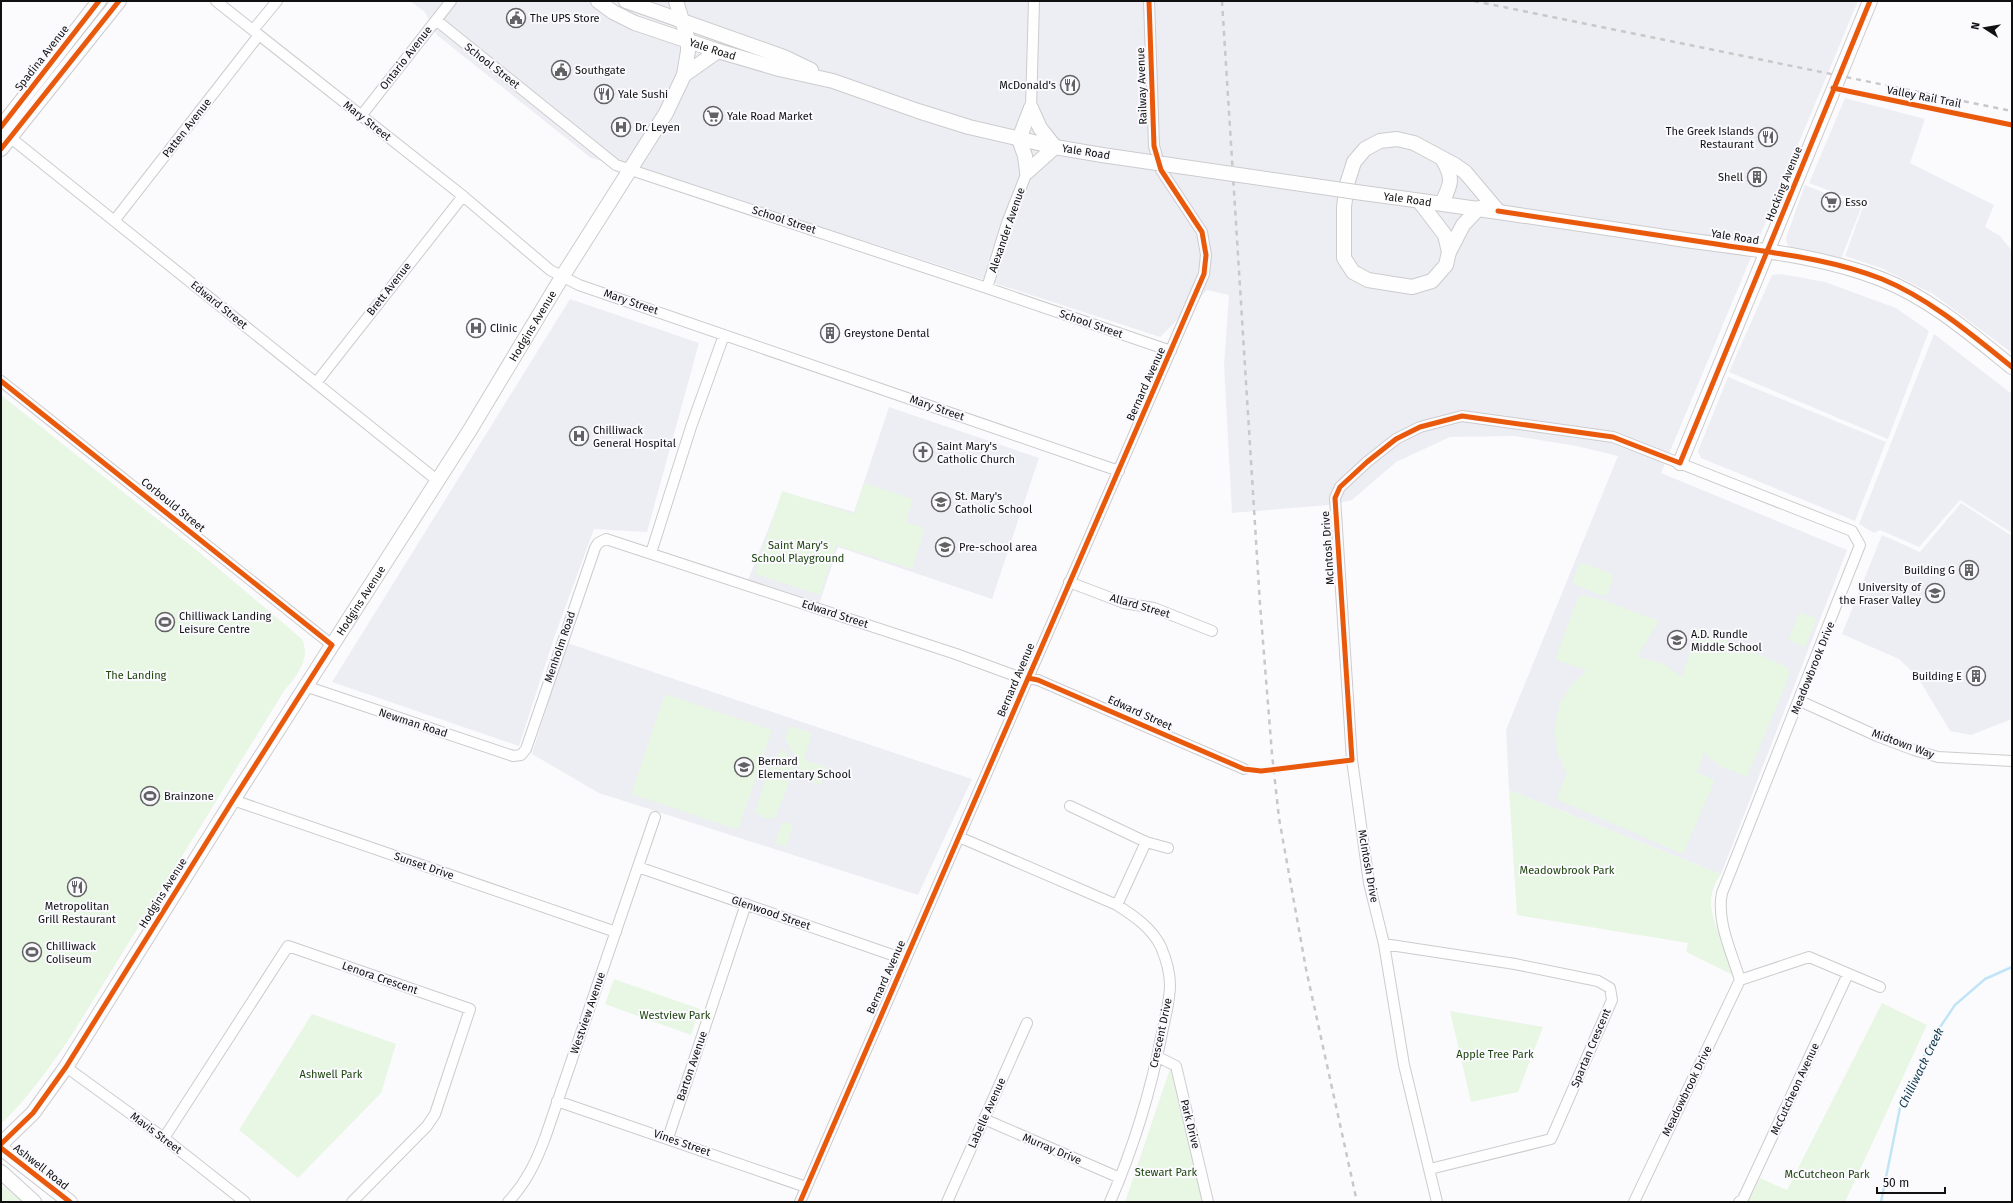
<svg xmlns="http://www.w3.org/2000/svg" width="2013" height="1203" font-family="'Fira Sans',sans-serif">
<rect width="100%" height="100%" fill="#fbfbfd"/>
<path fill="#ededf4" d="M 410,1 L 1858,1 L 1661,473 L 1847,550 L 1721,874 L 1509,790 L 1506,730 L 1618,456 L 1577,446 L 1514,436 L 1450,437 L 1396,462 L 1352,500 L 1328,505 L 1232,513 L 1224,365 L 1229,295 L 1207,290 L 1160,337 L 724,195 L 591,158 L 437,35 L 425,12 Z
M 1845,98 L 1925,119 L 1910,163 L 1994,205 L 1985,227 L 2000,236 L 2012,251 L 2012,353 L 1933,294 L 1881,268 L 1845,256 L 1864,204 L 1809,183 Z
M 1805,185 L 1861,208 L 1841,259 L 1791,248 L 1787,244 L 1786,238 Z
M 1781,274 L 1825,282 L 1896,308 L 1929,331 L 1888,439 L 1729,372 L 1772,275 Z
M 570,299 L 699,343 L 647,532 L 594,529 L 554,638 L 519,746 L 332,682 Z
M 1934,334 L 2012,394 L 2012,533 L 1960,500 L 1919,547 L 1880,530 L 1874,533 L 1859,524 Z
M 1728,377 L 1886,442 L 1855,521 L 1701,458 L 1698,451 Z
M 889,407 L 1039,458 L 992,599 L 838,547 L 819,604 L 748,580 L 783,492 L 854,512 Z
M 1961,503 L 2012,536 L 2012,719 L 1971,735 L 1950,731 L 1917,676 L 1899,659 L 1842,634 L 1882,535 L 1920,552 Z
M 567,643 L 972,779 L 918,895 L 599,793 L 532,754 Z"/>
<path fill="#e8f6e4" d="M 1,395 L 200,553 L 302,639 C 311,659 297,676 284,691 L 73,1033 C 50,1067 30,1096 1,1124 Z
M 864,483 L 913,499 L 906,522 L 925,528 L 912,569 L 836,545 L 820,595 L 755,574 L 782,491 L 854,514 Z
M 1583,563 L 1612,574 L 1613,578 L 1607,594 L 1602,596 L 1574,584 L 1573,580 L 1579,565 Z
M 1582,595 L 1603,600 L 1659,621 L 1637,657 L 1662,663 L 1682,677 L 1698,629 L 1787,667 L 1790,674 L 1747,777 L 1718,765 L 1704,752 L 1700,766 L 1696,772 L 1715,780 L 1683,854 L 1556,799 L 1567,774 L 1558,755 L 1554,729 L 1560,703 L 1573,683 L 1587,671 L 1555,659 L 1578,598 Z
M 1800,612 L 1817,619 L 1805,647 L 1788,640 Z
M 665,694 L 772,730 L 738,830 L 631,794 Z
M 789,726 L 812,733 L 804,760 L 827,767 L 821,785 L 796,777 L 799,767 L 785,738 Z
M 783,748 L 795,768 L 775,818 L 766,819 L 755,812 L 769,768 Z
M 1509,790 L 1721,874 C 1717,880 1713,887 1712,894 C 1706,916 1730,952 1733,975 L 1686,952 L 1688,943 L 1517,915 Z
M 783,821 L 793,825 L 786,847 L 775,843 Z
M 614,979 L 700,1009 L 691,1035 L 605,1004 Z
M 1882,1003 L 1927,1025 L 1845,1202 L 1748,1202 L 1760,1178 L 1787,1190 Z
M 1450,1011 L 1543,1027 L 1518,1092 L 1471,1102 Z
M 312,1014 L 396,1044 L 381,1093 L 298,1178 L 239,1130 Z
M 1172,1063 L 1203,1202 L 1125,1202 Z
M 1,1185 L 24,1202 L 1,1202 Z"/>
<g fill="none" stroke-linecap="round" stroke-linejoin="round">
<path stroke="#c1e5f6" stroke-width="2.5" d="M 1881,1202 L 1900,1108 L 1932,1039 L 1955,1005 L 1985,979 L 2012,967"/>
<defs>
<path id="street" d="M 216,1 L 463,196 L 550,270 L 579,285 L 1119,471
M 436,20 L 616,165 L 987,288 L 1171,351
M 253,30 L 277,1
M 1031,108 L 1034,1
M 361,116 L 451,1
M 6,134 L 438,481
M 114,221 L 259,35
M 987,288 L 1007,223 L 1027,172
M 1,381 L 332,645
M 316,383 L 463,196
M 651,553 L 691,427 L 724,335
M 1069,582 L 1124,603 L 1154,608 L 1212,631
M 305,686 L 513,756 L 521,755 L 526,749 L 595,548 L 598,543 L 606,539 L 956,654 L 1013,675 L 1038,680 L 1244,769
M 1800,701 L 1877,736 L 1914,750 L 1938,757 L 2012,761
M 233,800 L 616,932
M 1070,806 L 1146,842 L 1168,848
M 959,837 L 1117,905 C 1134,916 1152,928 1161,947 C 1166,959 1170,973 1170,985 C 1170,1001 1165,1018 1162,1033 C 1151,1090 1133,1149 1110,1202
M 638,867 L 904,959
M 1117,905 L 1146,842
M 1384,944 L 1515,964 L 1598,981 L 1610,988 L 1612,1000 L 1551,1139 L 1430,1169
M 1740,980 L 1809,957 L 1880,987
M 1158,1057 L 1176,1066 L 1208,1202
M 66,1067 L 164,1138 L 245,1202
M 557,1101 L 806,1187
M 984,1119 L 1120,1178
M 164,1138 L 288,946 L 470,1009 L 435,1114 L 427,1126 L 352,1202
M 668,1138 L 746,904
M 508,1202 C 526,1183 536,1162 545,1138 L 655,817
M 800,1202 L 1204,274 L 1206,255 L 1202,232 L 1161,170 L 1154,146 L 1149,1
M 947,1202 L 1027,1023
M 1437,1202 L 1404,1065 L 1384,944 L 1369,883 L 1352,760 L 1335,498 L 1340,487 L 1367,462 L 1396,439 L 1420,427 L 1462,416 L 1613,437 L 1852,531 L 1860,545 L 1722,893 C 1716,921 1732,953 1740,980 L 1634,1202
M 1739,1202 L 1743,1199 L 1848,974"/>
<g id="secondary">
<path id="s1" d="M 598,1 L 613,12 L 635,23 L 718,51 L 779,69 L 833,81 L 918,111 L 969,127 L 1055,147 L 1102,155"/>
<path d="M 626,1 L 784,57 L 811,70"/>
<path d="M 684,75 L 718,51"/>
<path d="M 1031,108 L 1040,128 L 1055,147"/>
<path d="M 1,127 L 99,1"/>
<path d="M 1,149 L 119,1"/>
<path d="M 1027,172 L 1025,156 L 1019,139 L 1031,108"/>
<path d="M 1027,172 L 1055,147"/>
<path id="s2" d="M 1363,193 C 1468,207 1574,223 1679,239 C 1746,249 1817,254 1881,279 C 1930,298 1971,334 2012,367"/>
<path d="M 1419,201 L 1445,235 L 1449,252"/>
<path d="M 1442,203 C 1451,184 1454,179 1443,160"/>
<path d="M 1479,208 L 1463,225 L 1449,252 L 1446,265 L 1432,281 L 1412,287 L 1368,280 L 1353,272 L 1344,258 L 1344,207 L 1347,184 L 1354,162 L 1365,149 L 1380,141 L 1397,139 L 1414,143 L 1455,165 L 1465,172 L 1498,211"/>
<path d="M 1680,463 L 1870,1"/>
<path id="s3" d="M 1,1144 L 33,1113 L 66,1067 L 233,800 L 470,430 L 562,277 L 666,113 L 684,75 L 688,51 L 688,40 L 676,1"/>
<path d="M 1,1148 L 70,1202"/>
<path d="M 1,1172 L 34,1202"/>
</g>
</defs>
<use href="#street" stroke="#ccccce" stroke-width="12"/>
<use href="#secondary" stroke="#ccccce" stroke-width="16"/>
<use href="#street" stroke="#fefeff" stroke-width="10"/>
<use href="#secondary" stroke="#fefeff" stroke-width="14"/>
<path stroke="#c8c8c9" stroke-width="2.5" stroke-dasharray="5 5" stroke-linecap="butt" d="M 1222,1 L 1260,604 L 1272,754 L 1279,818 L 1306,969 L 1357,1202
M 1474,1 L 2012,111"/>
<defs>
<path id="secondary-bridge" d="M 1102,155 L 1363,193"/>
</defs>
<use href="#secondary-bridge" stroke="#ccccce" stroke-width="16" stroke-linecap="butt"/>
<use href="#secondary-bridge" stroke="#fefeff" stroke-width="14"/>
<defs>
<path id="cycleway" d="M 1833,88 L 2012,125
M 1,127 L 99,1
M 1,149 L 119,1
M 1498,211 C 1571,222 1644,233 1716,244 C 1772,253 1829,258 1882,279 C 1930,299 1971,334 2012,367
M 1,381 L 332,645 L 233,800 L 66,1067 L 33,1113 L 1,1144
M 1028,678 L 1038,680 L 1244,769 L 1261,771 L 1352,760 L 1335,498 L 1340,487 L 1367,462 L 1396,439 L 1420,427 L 1462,416 L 1613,437 L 1680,463 L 1870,1
M 1,1148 L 70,1202
M 800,1202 L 1204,274 L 1206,255 L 1202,232 L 1161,170 L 1154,146 L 1149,1"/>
</defs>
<use href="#cycleway" stroke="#fafafe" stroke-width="8"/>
<use href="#cycleway" stroke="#e8590c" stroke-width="5"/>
</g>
<defs>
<symbol id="civic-ring" viewBox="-11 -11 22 22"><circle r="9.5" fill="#fafafe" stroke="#626264" stroke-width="1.5"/><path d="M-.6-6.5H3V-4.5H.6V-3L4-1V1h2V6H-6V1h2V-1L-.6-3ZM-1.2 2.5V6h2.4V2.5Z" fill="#626264"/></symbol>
<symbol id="restaurant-ring" viewBox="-11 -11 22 22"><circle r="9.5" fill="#fafafe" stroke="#626264" stroke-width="1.5"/><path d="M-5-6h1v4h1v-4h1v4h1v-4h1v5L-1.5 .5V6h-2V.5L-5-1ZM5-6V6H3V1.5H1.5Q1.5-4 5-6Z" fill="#626264"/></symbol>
<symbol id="supermarket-ring" viewBox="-11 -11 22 22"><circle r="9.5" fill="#fafafe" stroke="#626264" stroke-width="1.5"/><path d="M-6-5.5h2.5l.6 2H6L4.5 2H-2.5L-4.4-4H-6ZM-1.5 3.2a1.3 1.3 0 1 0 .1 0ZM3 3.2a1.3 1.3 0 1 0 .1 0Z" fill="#626264"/></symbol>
<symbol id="hospital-ring" viewBox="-11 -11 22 22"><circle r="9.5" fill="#fafafe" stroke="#626264" stroke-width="1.5"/><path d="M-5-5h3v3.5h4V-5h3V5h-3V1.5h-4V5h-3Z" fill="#626264"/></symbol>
<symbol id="building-ring" viewBox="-11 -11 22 22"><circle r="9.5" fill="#fafafe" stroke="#626264" stroke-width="1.5"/><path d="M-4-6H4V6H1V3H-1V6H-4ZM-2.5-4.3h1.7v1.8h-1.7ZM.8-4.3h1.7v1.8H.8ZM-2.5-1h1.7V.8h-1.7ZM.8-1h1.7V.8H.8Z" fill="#626264"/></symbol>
<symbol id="church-ring" viewBox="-11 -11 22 22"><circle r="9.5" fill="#fafafe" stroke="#626264" stroke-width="1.5"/><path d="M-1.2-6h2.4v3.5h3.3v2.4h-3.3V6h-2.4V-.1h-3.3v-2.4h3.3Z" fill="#626264"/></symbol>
<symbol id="school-ring" viewBox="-11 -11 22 22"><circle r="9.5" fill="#fafafe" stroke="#626264" stroke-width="1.5"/><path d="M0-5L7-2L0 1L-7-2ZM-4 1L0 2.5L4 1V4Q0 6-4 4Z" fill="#626264"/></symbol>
<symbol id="university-ring" viewBox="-11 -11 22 22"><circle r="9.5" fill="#fafafe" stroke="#626264" stroke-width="1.5"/><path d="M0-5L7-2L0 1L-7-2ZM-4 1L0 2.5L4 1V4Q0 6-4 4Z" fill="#626264"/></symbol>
<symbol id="stadium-ring" viewBox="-11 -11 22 22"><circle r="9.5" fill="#fafafe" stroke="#626264" stroke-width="1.5"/><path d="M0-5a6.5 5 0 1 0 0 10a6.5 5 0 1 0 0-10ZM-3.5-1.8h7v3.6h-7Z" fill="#626264"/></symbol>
</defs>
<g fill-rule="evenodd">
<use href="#civic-ring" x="505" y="7" width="22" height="22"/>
<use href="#civic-ring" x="550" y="59" width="22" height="22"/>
<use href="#restaurant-ring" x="1059" y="74" width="22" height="22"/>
<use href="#restaurant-ring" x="593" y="83" width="22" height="22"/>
<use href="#supermarket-ring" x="702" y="105" width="22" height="22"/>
<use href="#hospital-ring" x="610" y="116" width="22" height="22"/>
<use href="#restaurant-ring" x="1757" y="126" width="22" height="22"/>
<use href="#building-ring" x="1746" y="166" width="22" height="22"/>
<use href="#supermarket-ring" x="1820" y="191" width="22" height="22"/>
<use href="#hospital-ring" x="465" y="317" width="22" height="22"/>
<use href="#building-ring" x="819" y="322" width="22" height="22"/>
<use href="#hospital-ring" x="568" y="425" width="22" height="22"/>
<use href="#church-ring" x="912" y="441" width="22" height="22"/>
<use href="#school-ring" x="930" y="491" width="22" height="22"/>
<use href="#school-ring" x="934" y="536" width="22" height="22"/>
<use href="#building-ring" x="1958" y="559" width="22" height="22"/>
<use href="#university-ring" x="1924" y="582" width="22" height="22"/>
<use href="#stadium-ring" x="154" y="611" width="22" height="22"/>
<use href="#school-ring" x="1666" y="629" width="22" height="22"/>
<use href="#building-ring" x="1965" y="665" width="22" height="22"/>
<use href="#school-ring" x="733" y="756" width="22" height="22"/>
<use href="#stadium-ring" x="139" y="785" width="22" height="22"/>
<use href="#restaurant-ring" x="66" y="876" width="22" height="22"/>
<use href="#stadium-ring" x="21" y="941" width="22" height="22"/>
</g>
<g text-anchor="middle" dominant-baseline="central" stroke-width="4" stroke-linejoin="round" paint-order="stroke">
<g font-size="11" fill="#101011" stroke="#fafafe" text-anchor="start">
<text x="530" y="18">The UPS Store</text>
<text x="575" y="70">Southgate</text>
<text x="1056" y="85" text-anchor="end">McDonald's</text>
<text x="618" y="94">Yale Sushi</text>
<text x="727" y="116">Yale Road Market</text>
<text x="635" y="127">Dr. Leyen</text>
<text x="1754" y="131" text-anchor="end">The Greek Islands<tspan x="1754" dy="13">Restaurant</tspan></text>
<text x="1743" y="177" text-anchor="end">Shell</text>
<text x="1845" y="202">Esso</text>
<text x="490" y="328">Clinic</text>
<text x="844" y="333">Greystone Dental</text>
<text x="593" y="430">Chilliwack<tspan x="593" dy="13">General Hospital</tspan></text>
<text x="937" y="446">Saint Mary's<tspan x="937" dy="13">Catholic Church</tspan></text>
<text x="955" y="496">St. Mary's<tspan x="955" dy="13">Catholic School</tspan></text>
<text x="959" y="547">Pre-school area</text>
<text x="1955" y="570" text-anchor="end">Building G</text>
<text x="1921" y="587" text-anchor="end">University of<tspan x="1921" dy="13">the Fraser Valley</tspan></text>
<text x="179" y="616">Chilliwack Landing<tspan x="179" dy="13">Leisure Centre</tspan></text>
<text x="1691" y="634">A.D. Rundle<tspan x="1691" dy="13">Middle School</tspan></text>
<text x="1962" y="676" text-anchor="end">Building E</text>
<text x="758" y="761">Bernard<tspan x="758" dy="13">Elementary School</tspan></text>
<text x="164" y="796">Brainzone</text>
<text x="77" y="906" text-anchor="middle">Metropolitan<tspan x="77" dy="13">Grill Restaurant</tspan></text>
<text x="46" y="946">Chilliwack<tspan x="46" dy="13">Coliseum</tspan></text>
</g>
<g font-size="11" fill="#101011" stroke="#fafafe">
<text stroke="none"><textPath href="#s1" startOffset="125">Yale Road</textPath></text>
<text transform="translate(42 58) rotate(-52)">Spadina Avenue</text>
<text transform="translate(406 58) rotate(-52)">Ontario Avenue</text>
<text transform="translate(492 66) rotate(38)">School Street</text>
<text transform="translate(1142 86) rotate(-92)">Railway Avenue</text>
<text transform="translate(1924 97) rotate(11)">Valley Rail Trail</text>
<text transform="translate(367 121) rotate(38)">Mary Street</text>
<text transform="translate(187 128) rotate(-52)">Patten Avenue</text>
<text transform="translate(1086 152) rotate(9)">Yale Road</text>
<text transform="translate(1784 184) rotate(-68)">Hocking Avenue</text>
<text stroke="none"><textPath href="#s2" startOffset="45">Yale Road</textPath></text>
<text transform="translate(784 220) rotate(18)">School Street</text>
<text transform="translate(1007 230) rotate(-71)">Alexander Avenue</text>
<text transform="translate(1735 237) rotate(9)">Yale Road</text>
<text transform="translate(389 289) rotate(-52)">Brett Avenue</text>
<text transform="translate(631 302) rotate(19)">Mary Street</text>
<text transform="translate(219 305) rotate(39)">Edward Street</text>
<text transform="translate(1091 324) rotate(19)">School Street</text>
<text stroke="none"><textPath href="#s3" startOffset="977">Hodgins Avenue</textPath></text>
<text transform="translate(1146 384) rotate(-66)">Bernard Avenue</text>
<text transform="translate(937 408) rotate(19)">Mary Street</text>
<text transform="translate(173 505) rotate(39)">Corbould Street</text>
<text transform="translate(1328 548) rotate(-94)">McIntosh Drive</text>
<text stroke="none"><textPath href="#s3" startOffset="653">Hodgins Avenue</textPath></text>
<text transform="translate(1140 606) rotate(16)">Allard Street</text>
<text transform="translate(835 614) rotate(18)">Edward Street</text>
<text transform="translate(560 647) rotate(-71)">Menholm Road</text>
<text transform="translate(1813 668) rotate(-68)">Meadowbrook Drive</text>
<text transform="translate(1016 680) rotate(-67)">Bernard Avenue</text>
<text transform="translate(1140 713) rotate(24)">Edward Street</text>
<text transform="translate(413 723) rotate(18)">Newman Road</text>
<text transform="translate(1903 744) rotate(20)">Midtown Way</text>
<text transform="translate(424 866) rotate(19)">Sunset Drive</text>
<text transform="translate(1368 866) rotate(80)">McIntosh Drive</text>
<text transform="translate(163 893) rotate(-58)">Hodgins Avenue</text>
<text transform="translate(771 913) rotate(19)">Glenwood Street</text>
<text transform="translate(886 977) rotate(-66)">Bernard Avenue</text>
<text transform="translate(380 978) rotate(19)">Lenora Crescent</text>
<text transform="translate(588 1013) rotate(-71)">Westview Avenue</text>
<text transform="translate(1161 1033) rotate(-78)">Crescent Drive</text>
<text transform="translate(1591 1048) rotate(-67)">Spartan Crescent</text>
<text transform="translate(692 1066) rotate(-71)">Barton Avenue</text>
<text transform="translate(1795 1089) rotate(-65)">McCutcheon Avenue</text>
<text transform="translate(1687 1091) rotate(-64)">Meadowbrook Drive</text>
<text transform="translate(987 1113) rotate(-66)">Labelle Avenue</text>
<text transform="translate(1190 1124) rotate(76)">Park Drive</text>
<text transform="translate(156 1133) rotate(37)">Mavis Street</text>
<text transform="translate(682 1143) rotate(19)">Vines Street</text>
<text transform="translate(1052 1149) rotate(23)">Murray Drive</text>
<text transform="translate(41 1167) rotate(38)">Ashwell Road</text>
</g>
<g font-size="11" fill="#1e440d" stroke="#fafafe">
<text x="798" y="545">Saint Mary's<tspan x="798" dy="13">School Playground</tspan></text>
<text x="136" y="675">The Landing</text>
<text x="1567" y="870">Meadowbrook Park</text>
<text x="675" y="1015">Westview Park</text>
<text x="1495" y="1054">Apple Tree Park</text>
<text x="331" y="1074">Ashwell Park</text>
<text x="1166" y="1172">Stewart Park</text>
<text x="1827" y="1174">McCutcheon Park</text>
</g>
<g font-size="12" font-style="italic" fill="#0a3748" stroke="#fafafe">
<text transform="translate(1921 1068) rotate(-64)">Chilliwack Creek</text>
</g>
</g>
<rect width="2013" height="1203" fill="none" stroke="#101011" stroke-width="4"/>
<g transform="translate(1985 28) rotate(282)" stroke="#fafafe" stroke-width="3" paint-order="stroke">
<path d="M0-3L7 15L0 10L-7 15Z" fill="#101011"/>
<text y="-6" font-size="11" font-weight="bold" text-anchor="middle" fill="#101011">N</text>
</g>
<path d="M1877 1187v6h68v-6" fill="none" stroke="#101011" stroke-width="2"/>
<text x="1883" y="1187" font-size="12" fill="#101011" stroke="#fafafe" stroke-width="3" paint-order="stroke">50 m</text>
</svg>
